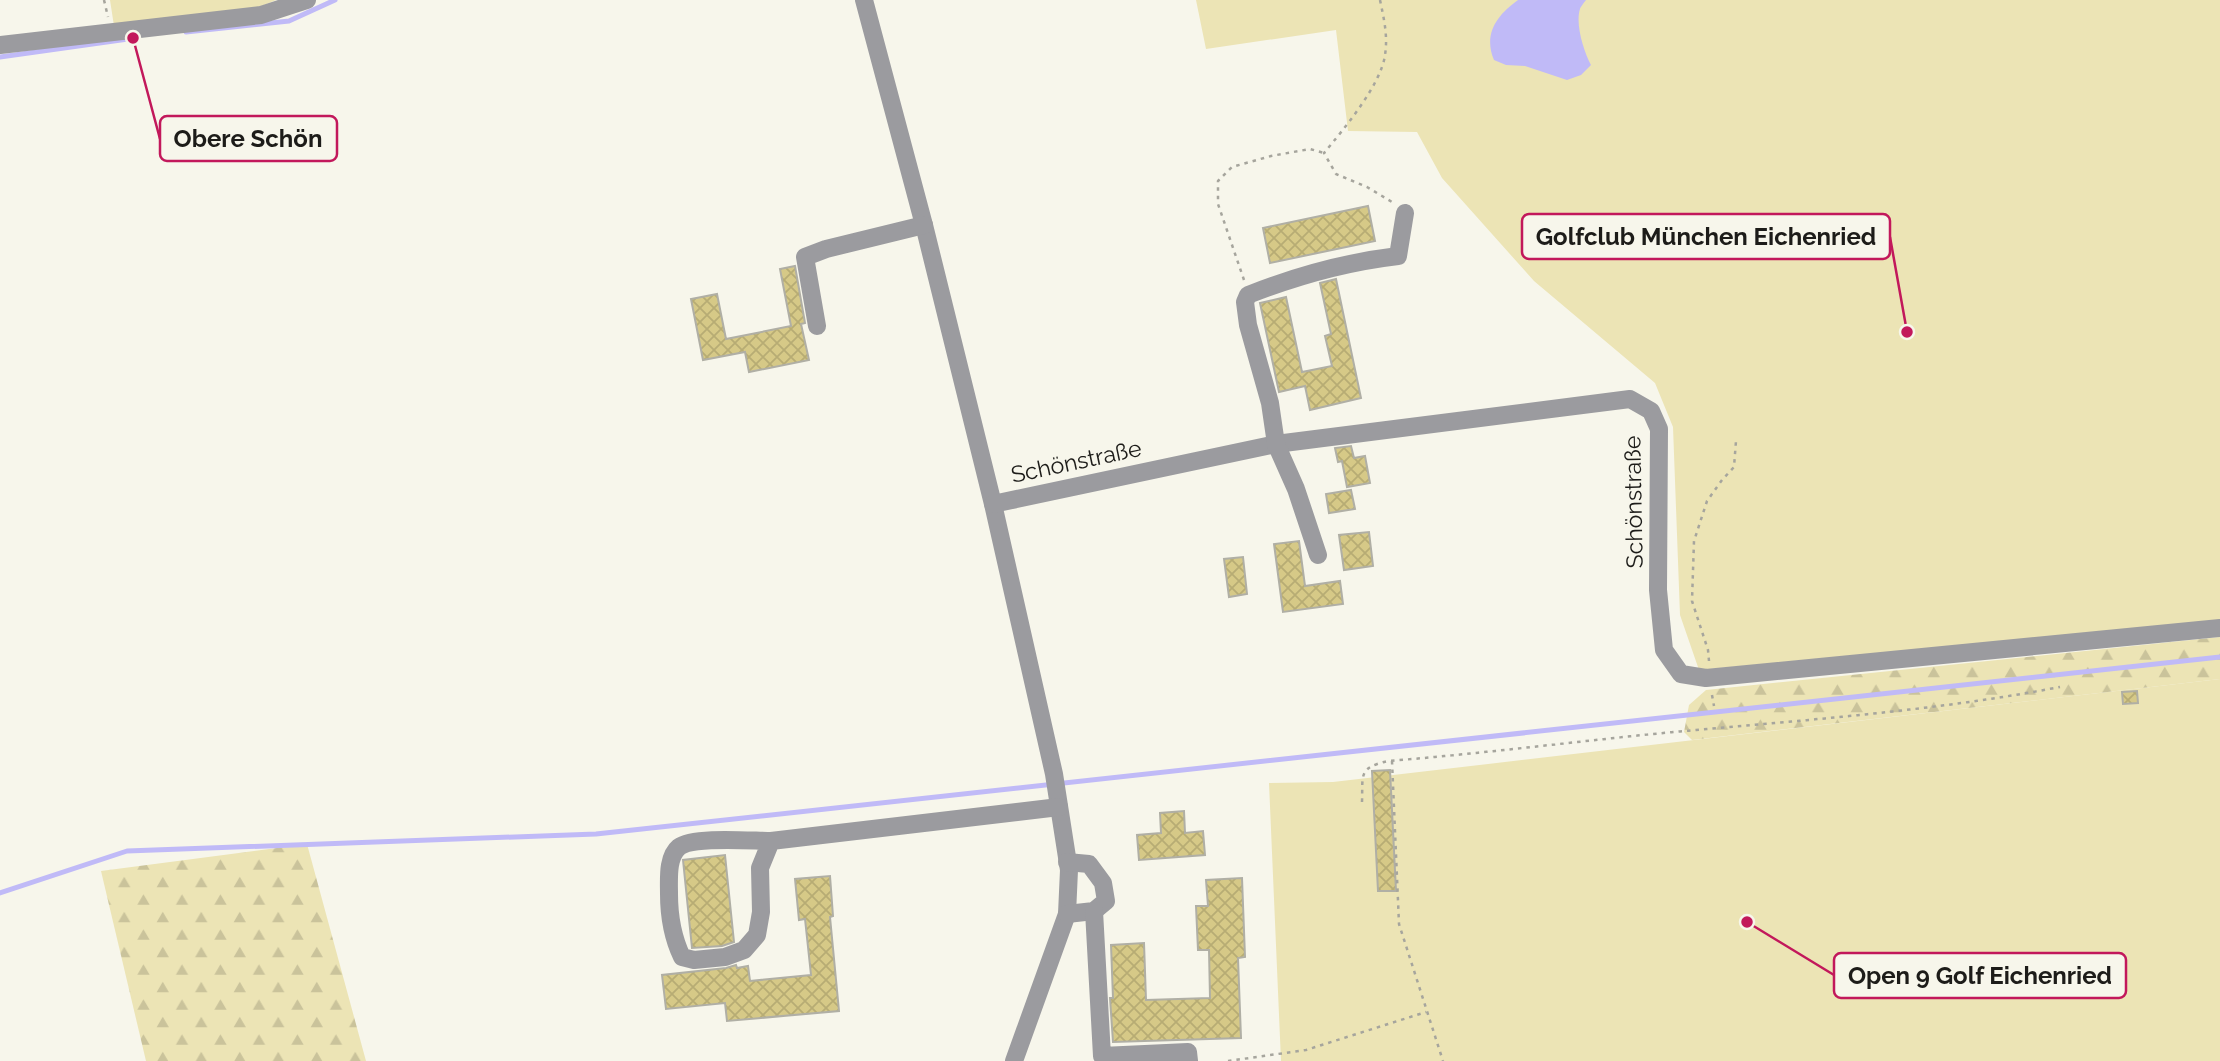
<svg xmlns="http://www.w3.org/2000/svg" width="2220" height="1061" viewBox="0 0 2220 1061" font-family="Raleway,sans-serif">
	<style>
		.green { fill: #ece4b5 }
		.forest { fill: url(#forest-firs) }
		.water { fill: #c0baf7 }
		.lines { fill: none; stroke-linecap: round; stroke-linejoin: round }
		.stream { stroke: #c0baf7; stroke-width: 5 }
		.building { fill: url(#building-cross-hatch); stroke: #b0afa5; stroke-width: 2 }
		.path { stroke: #a6a59d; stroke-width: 2.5; stroke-dasharray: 3.5 5; stroke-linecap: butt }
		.minor { stroke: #9b9b9f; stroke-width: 18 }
		.labels { text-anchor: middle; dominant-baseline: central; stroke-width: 6; stroke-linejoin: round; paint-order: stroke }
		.street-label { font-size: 23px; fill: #1d1c19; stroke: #f7f6eb }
		.leader { fill: none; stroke: #c2185b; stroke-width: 2.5 }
		.callout-dot { fill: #c2185b; stroke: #f7f6eb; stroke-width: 2.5 }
		.callout { fill: #f7f6eb; stroke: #c2185b; stroke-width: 2.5 }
		.callout-label { font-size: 24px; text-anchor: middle; font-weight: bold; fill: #1d1c19 }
	</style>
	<defs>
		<pattern id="forest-firs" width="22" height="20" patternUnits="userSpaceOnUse" patternTransform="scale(1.75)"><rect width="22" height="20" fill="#ece4b5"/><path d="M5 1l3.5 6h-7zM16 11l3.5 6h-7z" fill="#cac39b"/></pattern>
		<pattern id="building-cross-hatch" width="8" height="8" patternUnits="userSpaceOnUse" patternTransform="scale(1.75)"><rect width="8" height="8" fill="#d6c987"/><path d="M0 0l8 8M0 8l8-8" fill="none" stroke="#b7ac74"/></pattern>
	</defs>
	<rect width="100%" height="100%" fill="#f7f6eb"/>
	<!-- green -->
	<g class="green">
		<path d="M110,0H276L259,7L114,26Z"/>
		<path d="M1196,0H2220V621L1699,670L1680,615L1673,427L1655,383L1534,281L1442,178L1417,132L1348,131L1336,30L1206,49Z"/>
		<path d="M2220,679V1061H1281L1269,783L1333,782Z"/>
	</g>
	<!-- forest -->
	<g class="forest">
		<path d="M2220,637V679L1692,740L1684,732L1689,705L1706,690Z"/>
		<path d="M307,844L366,1061H146L101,871Z"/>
	</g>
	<!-- water -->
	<path class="water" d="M1518,0H1586C1585,1 1580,8 1580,9C1575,24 1584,52 1591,65L1581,75L1567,80L1525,66L1506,65L1494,60C1483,34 1497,15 1518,0Z"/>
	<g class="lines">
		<!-- stream -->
		<g class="stream">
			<path d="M186,32L289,21L335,0"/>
			<path d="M0,57L128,39"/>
			<path d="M0,893L127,851L596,834L2220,657"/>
		</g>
	</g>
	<!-- building -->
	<g class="building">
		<path d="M1368,206L1375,241L1270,263L1263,228Z"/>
		<path d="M795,266L805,323L801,324L809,360L749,372L745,352L703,360L691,299L717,294L726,339L791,326L780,269Z"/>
		<path d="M1336,279L1361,398L1310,410L1305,386L1279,392L1260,303L1286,297L1302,372L1332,366L1325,336L1331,334L1320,283Z"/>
		<path d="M1351,446L1354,458L1365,456L1370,483L1347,487L1342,461L1338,462L1335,448Z"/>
		<path d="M1351,490L1355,509L1329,513L1326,494Z"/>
		<path d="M1369,532L1373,566L1344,570L1339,535Z"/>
		<path d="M1299,541L1305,586L1340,581L1343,604L1283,612L1274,544Z"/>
		<path d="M1243,557L1247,594L1229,597L1224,559Z"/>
		<path d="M2137,691L2138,703L2123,704L2122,692Z"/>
		<path d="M1390,770L1396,891H1378L1372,771Z"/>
		<path d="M1184,811L1185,833L1203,831L1205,855L1139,860L1137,835L1161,833L1160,813Z"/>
		<path d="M725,855L734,942L722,946L692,948L683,860Z"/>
		<path d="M830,876L833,916L830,917L839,1011L727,1021L725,1003L666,1009L662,975L726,968L736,965L737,968L748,966L750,981L811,975L805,919L799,920L795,879Z"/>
		<path d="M1242,878L1245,957L1238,958L1241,1038L1113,1042L1110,998H1113L1111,945L1144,943L1146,1000L1210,998L1209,950H1198L1196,906H1208L1206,880Z"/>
	</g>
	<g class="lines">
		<!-- path -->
		<g class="path">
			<path d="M104,0L108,17"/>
			<path d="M1380,0C1384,19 1388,36 1385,55C1381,85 1343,130 1324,153L1336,174L1367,187L1392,202"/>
			<path d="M1244,280L1218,204V181L1232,167L1271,156L1310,149L1324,153"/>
			<path d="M1709,661L1708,650L1692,601L1694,541L1707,501L1722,480L1734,467L1736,441"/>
			<path d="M1712,695L1714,706"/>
			<path d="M1392,761L1399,924L1443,1061"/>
			<path d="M1362,802C1363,774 1358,768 1388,761C1491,753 1593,739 1696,730C1818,719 1940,710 2060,687"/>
			<path d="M1228,1061L1306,1050L1426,1012"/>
		</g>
		<!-- minor -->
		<g class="minor">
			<path d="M864,0L924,225L993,504L1054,774L1069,870L1067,914L1014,1061"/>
			<path d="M0,45L261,15L307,0"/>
			<path d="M817,326L805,257L826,249L924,225"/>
			<path d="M993,504L1276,444L1630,399L1651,411L1659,429L1658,590L1664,650L1681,674L1706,678L2220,628"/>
			<path d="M1318,555L1296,489L1276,444L1270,403L1248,325L1245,302L1248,295C1296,276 1347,262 1398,256L1405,213"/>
			<path d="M771,841C752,841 693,836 679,847C667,857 669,879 669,894C669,916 672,936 682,957L694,960L725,957L744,950L757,935L761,912L760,868L771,841L1059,807"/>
			<path d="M1067,862L1089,864L1103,883L1106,901L1094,911L1067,914"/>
			<path d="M1094,911L1102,1056L1188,1052L1189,1061"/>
		</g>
	</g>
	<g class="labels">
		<!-- street labels -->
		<g class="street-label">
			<text transform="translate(1076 461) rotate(-12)">Schönstraße</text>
			<text transform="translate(1633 502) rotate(-91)">Schönstraße</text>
		</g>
	</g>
	<!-- callouts -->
	<path class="leader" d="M133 38L160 139M1907 332L1890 237M1747 922L1834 975"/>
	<g class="callout-dot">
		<circle cx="133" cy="38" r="7"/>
		<circle cx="1907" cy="332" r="7"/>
		<circle cx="1747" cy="922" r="7"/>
	</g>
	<g class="callout">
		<rect x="160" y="116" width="177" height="45" rx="7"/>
		<rect x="1522" y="214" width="368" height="45" rx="7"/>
		<rect x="1834" y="953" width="292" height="45" rx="7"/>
	</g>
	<g class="callout-label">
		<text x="248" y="147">Obere Schön</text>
		<text x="1706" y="245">Golfclub München Eichenried</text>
		<text x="1980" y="984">Open 9 Golf Eichenried</text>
	</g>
</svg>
